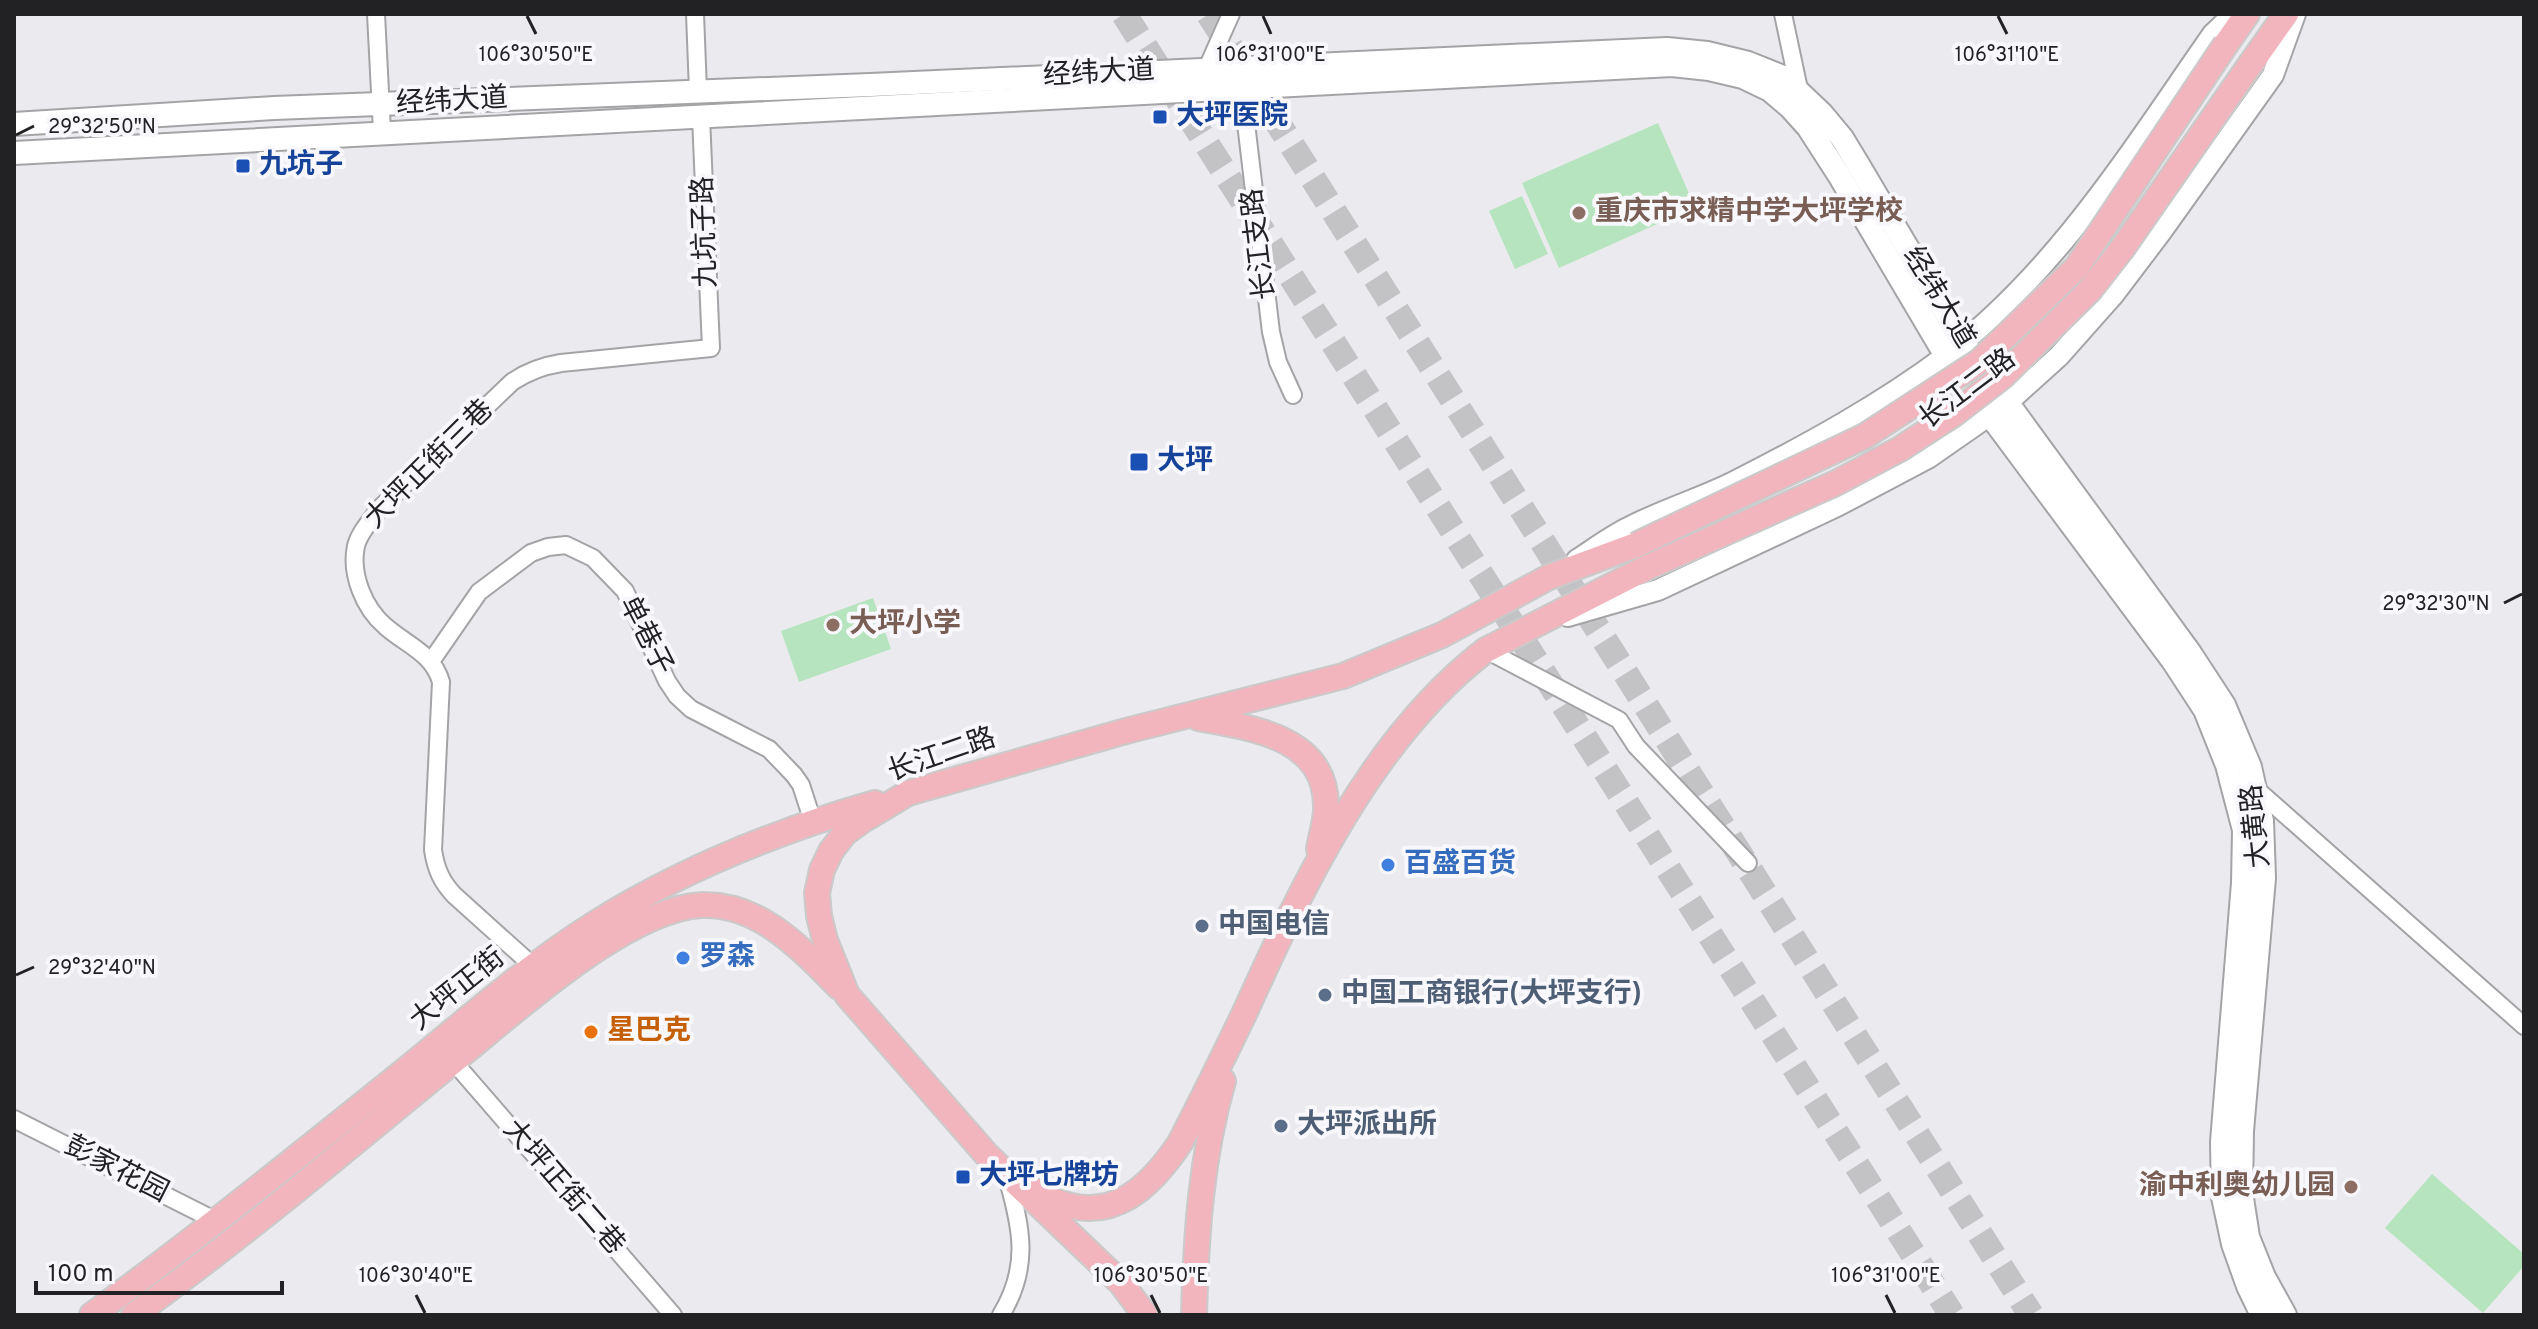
<svg xmlns="http://www.w3.org/2000/svg" width="2538" height="1329" viewBox="0 0 2538 1329" font-family="Overpass,'Noto Sans SC',sans-serif">
	<style>
		.green { fill: #b6e4be }
		.lines { fill: none; stroke-linecap: round; stroke-linejoin: round }
		.trunk-tunnel { stroke: #c3c3c6; stroke-width: 26; stroke-dasharray: 26 13; stroke-linecap: butt }
		.minor-casing { stroke: #a4a4a7; stroke-width: 20 }
		.tertiary-casing { stroke: #a4a4a7; stroke-width: 24 }
		.secondary-casing { stroke: #a4a4a7; stroke-width: 26 }
		.primary-casing { stroke: #cacaca; stroke-width: 28 }
		.minor { stroke: #fff; stroke-width: 16 }
		.tertiary { stroke: #fff; stroke-width: 20 }
		.secondary { stroke: #fff; stroke-width: 22 }
		.primary { stroke: #f2b5bd; stroke-width: 24 }
		.primary-bridge-casing { stroke: #cacaca; stroke-width: 28; stroke-linecap: butt }
		.primary-bridge { stroke: #f2b5bd; stroke-width: 24 }
		.ticks { fill: none; stroke: #222224; stroke-width: 3 }
		.transit-dot { fill: #1a4fb4; stroke: #f8f8fc; stroke-width: 3 }
		.education-dot { fill: #8d6e63; stroke: #f8f8fc; stroke-width: 3 }
		.shop-dot { fill: #3f7fe0; stroke: #f8f8fc; stroke-width: 3 }
		.service-dot { fill: #5c6f8a; stroke: #f8f8fc; stroke-width: 3 }
		.food-dot { fill: #e8710a; stroke: #f8f8fc; stroke-width: 3 }
		.labels { text-anchor: middle; dominant-baseline: central; stroke-width: 8; stroke-linejoin: round; paint-order: stroke }
		.street-label { font-size: 28px; fill: #222224; stroke: #f8f8fc }
		.transit-label { font-size: 28px; font-weight: bold; fill: #164399; stroke: #f8f8fc; text-anchor: start }
		.education-label { font-size: 28px; font-weight: bold; fill: #785e54; stroke: #f8f8fc; text-anchor: start }
		.shop-label { font-size: 28px; font-weight: bold; fill: #366cbe; stroke: #f8f8fc; text-anchor: start }
		.service-label { font-size: 28px; font-weight: bold; fill: #4e5e75; stroke: #f8f8fc; text-anchor: start }
		.food-label { font-size: 28px; font-weight: bold; fill: #c56008; stroke: #f8f8fc; text-anchor: start }
		.ticks-label { font-size: 20px; text-anchor: middle; fill: #222224; stroke: #f8f8fc; stroke-width: 8; stroke-linejoin: round; paint-order: stroke }
	</style>
	<rect width="100%" height="100%" fill="#ebebef"/>
	<!-- green -->
	<g class="green">
		<path d="M1658,123L1695,207L1559,268L1522,183Z"/>
		<path d="M1522,196L1548,254L1515,269L1489,211Z"/>
		<path d="M873,598L891,649L799,682L781,631Z"/>
		<path d="M2432,1174L2524,1254V1266L2483,1313L2385,1228Z"/>
	</g>
	<g class="lines">
		<!-- trunk-tunnel -->
		<g class="trunk-tunnel">
			<path d="M1124,14L1952,1315"/>
			<path d="M1209,14L2031,1315"/>
		</g>
		<defs>
			<g id="minor">
				<path d="M376,14L382,131"/>
				<path d="M695,14L698,91"/>
				<path d="M1783,14L1800,94"/>
				<path d="M1207,68L1231,14"/>
				<path d="M1242,90L1271,332L1278,362L1293,395"/>
				<path d="M1486,650L1619,720L1636,746L1748,863"/>
				<path d="M432,660L479,592L531,553L548,547L566,545L593,558L625,591L667,681L677,696L691,709L769,749L794,775L801,785L813,822"/>
				<path d="M2255,788L2524,1026"/>
				<path d="M534,967L454,895C441,881 436,869 433,850L441,682C433,653 406,645 385,626C364,608 350,574 356,546C359,533 371,520 379,509L512,382C528,371 542,366 561,363L711,348L701,117"/>
				<path d="M453,1061L673,1315"/>
				<path d="M14,1119L218,1222"/>
				<path d="M1001,1315C1030,1267 1022,1229 1007,1177"/>
			</g>
			<g id="tertiary">
				<path d="M1577,560C1594,549 1610,537 1628,528C1662,510 1700,499 1734,482C1807,445 1882,404 1947,355C2059,269 2133,148 2213,34L2234,14"/>
				<path d="M1568,616L1658,590L1837,506L1928,458L2007,403L2059,356L2114,294L2161,232L2273,75L2295,14"/>
			</g>
			<g id="secondary">
				<path d="M14,124L274,108L870,85L1667,49L1707,53L1748,63L1783,77L1822,114L1842,138L1859,166L1963,342L2190,653L2224,705L2250,767L2262,821L2264,878L2242,1131L2241,1192L2248,1237L2264,1277L2285,1315"/>
				<path d="M14,153C566,121 1119,98 1672,65L1709,69L1743,77L1770,90L1790,107L1808,127L1839,175L1946,356L2173,661L2205,710L2227,765L2244,830L2243,883L2222,1142L2223,1197L2233,1244L2248,1286L2262,1315"/>
			</g>
			<g id="primary">
				<path d="M2226,44L2247,14"/>
				<path d="M2252,62L2286,14"/>
				<path d="M1198,718C1250,728 1325,736 1326,805C1327,819 1321,835 1319,849"/>
				<path d="M1030,1188C1039,1193 1048,1199 1058,1202C1114,1223 1151,1186 1180,1143C1202,1100 1224,1056 1245,1012C1302,886 1373,736 1486,650L1646,568"/>
				<path d="M92,1315C198,1237 300,1155 402,1073C464,1023 525,968 593,925C679,871 777,831 875,803"/>
				<path d="M134,1315C198,1268 260,1220 321,1170C370,1130 418,1090 467,1050C522,1005 630,908 702,905C760,903 802,950 839,987"/>
				<path d="M1145,1315L1121,1283L986,1154L847,995L825,940L819,916L817,893L822,870L831,851L845,833L863,820L908,793L1126,731L1343,676L1442,635L1549,577L1636,545"/>
				<path d="M1194,1315C1196,1235 1201,1158 1223,1081"/>
			</g>
		</defs>
		<!-- minor casing -->
		<use href="#minor" class="minor-casing"/>
		<!-- tertiary casing -->
		<use href="#tertiary" class="tertiary-casing"/>
		<!-- secondary casing -->
		<use href="#secondary" class="secondary-casing"/>
		<!-- primary casing -->
		<use href="#primary" class="primary-casing"/>
		<!-- minor -->
		<use href="#minor" class="minor"/>
		<!-- tertiary -->
		<use href="#tertiary" class="tertiary"/>
		<!-- secondary -->
		<use href="#secondary" class="secondary"/>
		<!-- primary -->
		<use href="#primary" class="primary"/>
		<defs>
			<g id="primary-bridge">
				<path d="M1636,545L1865,436L1980,361L2077,267L2226,44"/>
				<path d="M1646,568L1836,483L1900,449L1954,414L2003,376L2090,290L2122,249L2252,62"/>
			</g>
		</defs>
		<!-- primary-bridge casing -->
		<use href="#primary-bridge" class="primary-bridge-casing"/>
		<!-- primary-bridge -->
		<use href="#primary-bridge" class="primary-bridge"/>
	</g>
	<!-- ticks -->
	<path class="ticks" d="M527,16L536,34M1263,16L1271,34M1998,16L2007,34M16,135L34,126M2504,603L2522,594M16,975L34,967M416,1295L425,1313M1151,1295L1160,1313M1886,1295L1895,1313"/>
	<!-- markers -->
	<g class="transit-dot">
		<rect x="1152" y="109" width="16" height="16" rx="4"/>
		<rect x="235" y="158" width="16" height="16" rx="4"/>
		<rect x="1129" y="452" width="20" height="20" rx="4"/>
		<rect x="955" y="1169" width="16" height="16" rx="4"/>
	</g>
	<g class="education-dot">
		<circle cx="1579" cy="213" r="8"/>
		<circle cx="833" cy="625" r="8"/>
		<circle cx="2351" cy="1187" r="8"/>
	</g>
	<g class="shop-dot">
		<circle cx="1388" cy="865" r="8"/>
		<circle cx="683" cy="958" r="8"/>
	</g>
	<g class="service-dot">
		<circle cx="1202" cy="926" r="8"/>
		<circle cx="1325" cy="995" r="8"/>
		<circle cx="1281" cy="1126" r="8"/>
	</g>
	<circle class="food-dot" cx="591" cy="1032" r="8"/>
	<g class="labels">
		<!-- street labels -->
		<g class="street-label">
			<text transform="translate(1099 74) rotate(-3)">经纬大道</text>
			<text transform="translate(452 102) rotate(-3)">经纬大道</text>
			<text transform="translate(706 232) rotate(-92)">九坑子路</text>
			<text transform="translate(1260 244) rotate(-97)">长江支路</text>
			<text transform="translate(1938 298) rotate(59)">经纬大道</text>
			<text transform="translate(1968 390) rotate(-37)">长江二路</text>
			<text transform="translate(430 465) rotate(-45)">大坪正街三巷</text>
			<text transform="translate(645 636) rotate(63)">单巷子</text>
			<text transform="translate(942 756) rotate(-19)">长江二路</text>
			<text transform="translate(2257 826) rotate(-96)">大黄路</text>
			<text transform="translate(458 990) rotate(-39)">大坪正街</text>
			<text transform="translate(116 1170) rotate(27)">彭家花园</text>
			<text transform="translate(563 1188) rotate(49)">大坪正街二巷</text>
		</g>
		<!-- transit labels -->
		<g class="transit-label">
			<text x="1176" y="117">大坪医院</text>
			<text x="259" y="166">九坑子</text>
			<text x="1157" y="462">大坪</text>
			<text x="979" y="1177">大坪七牌坊</text>
		</g>
		<!-- education labels -->
		<g class="education-label">
			<text x="1595" y="213">重庆市求精中学大坪学校</text>
			<text x="849" y="625">大坪小学</text>
			<text x="2335" y="1187" text-anchor="end">渝中利奥幼儿园</text>
		</g>
		<!-- shop labels -->
		<g class="shop-label">
			<text x="1404" y="865">百盛百货</text>
			<text x="699" y="958">罗森</text>
		</g>
		<!-- service labels -->
		<g class="service-label">
			<text x="1218" y="926">中国电信</text>
			<text x="1341" y="995">中国工商银行(大坪支行)</text>
			<text x="1297" y="1126">大坪派出所</text>
		</g>
		<!-- food labels -->
		<g class="food-label">
			<text x="607" y="1032">星巴克</text>
		</g>
	</g>
	<g class="ticks-label">
		<text x="536" y="61">106°30'50"E</text>
		<text x="1271" y="61">106°31'00"E</text>
		<text x="2007" y="61">106°31'10"E</text>
		<text x="102" y="133">29°32'50"N</text>
		<text x="2436" y="610">29°32'30"N</text>
		<text x="102" y="974">29°32'40"N</text>
		<text x="416" y="1282">106°30'40"E</text>
		<text x="1151" y="1282">106°30'50"E</text>
		<text x="1886" y="1282">106°31'00"E</text>
	</g>
	<!-- border -->
	<rect width="2538" height="1329" fill="none" stroke="#222224" stroke-width="32"/>
	<!-- scale -->
	<path d="M36 1281v12h246v-12" fill="none" stroke="#222224" stroke-width="4"/>
	<text x="48" y="1281" font-size="24" fill="#222224" stroke="#f8f8fc" stroke-width="6" paint-order="stroke">100 m</text>
</svg>
